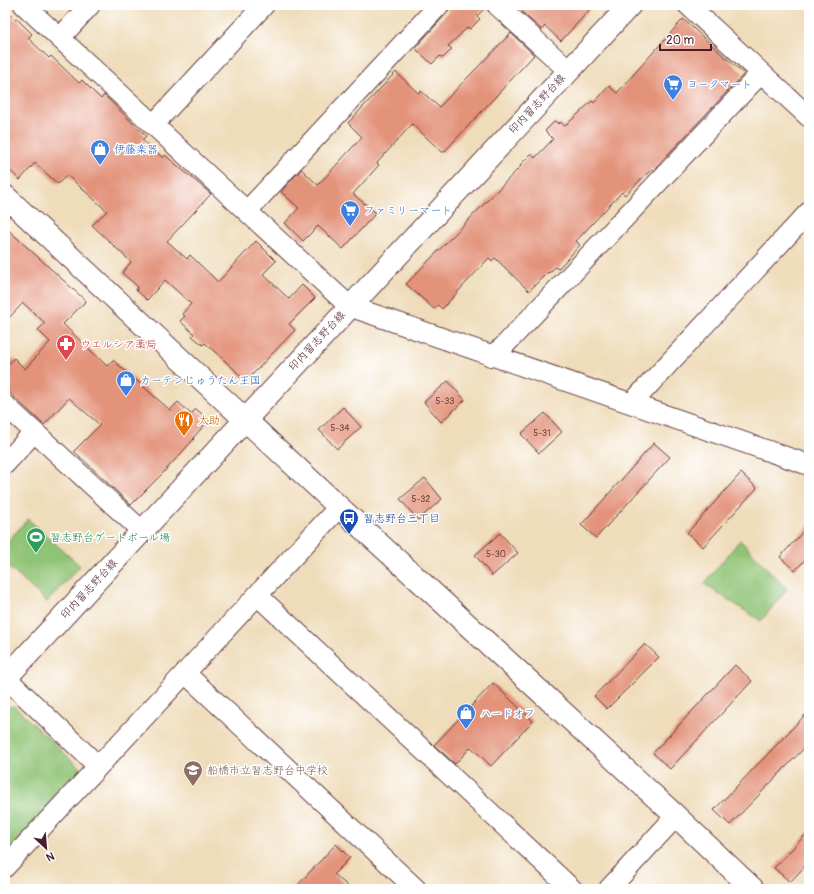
<svg xmlns="http://www.w3.org/2000/svg" width="814" height="894" viewBox="0 0 814 894" font-family="Pangolin,'Klee One',sans-serif">
	<style>
		.green { fill: #8fc375; stroke: #6c7150 }
		.building { fill: #e3937a }
		.lines { fill: none; stroke-linecap: round; stroke-linejoin: round }
		.street-casing { stroke: #633b40; stroke-width: 22 }
		.secondary-casing { stroke: #633b40; stroke-width: 24 }
		.street { stroke: #fff; stroke-width: 20 }
		.secondary { stroke: #fff; stroke-width: 22 }
		.labels { text-anchor: middle; dominant-baseline: central; stroke-width: 3; stroke-linejoin: round; paint-order: stroke }
		.number-label { font-size: 9px; fill: #703c3f }
		.shop-label { font-size: 11px; fill: #366cbe; stroke: #fff; text-anchor: start }
		.street-label { font-size: 11px; fill: #4a1f2b; stroke: #fff }
		.health-label { font-size: 11px; fill: #be3a42; stroke: #fff; text-anchor: start }
		.food-label { font-size: 11px; fill: #c56008; stroke: #fff; text-anchor: start }
		.transit-label { font-size: 11px; fill: #164399; stroke: #fff; text-anchor: start }
		.leisure-label { font-size: 11px; fill: #27864d; stroke: #fff; text-anchor: start }
		.education-label { font-size: 11px; fill: #785e54; stroke: #fff; text-anchor: start }
	</style>
	<rect width="100%" height="100%" fill="#fff"/>
	<filter id="ink" filterUnits="userSpaceOnUse"><feTurbulence type="fractalNoise" baseFrequency=".025" numOctaves="2"/><feDisplacementMap in="SourceGraphic" scale="8" xChannelSelector="R" yChannelSelector="G"/><feConvolveMatrix kernelMatrix="1 2 1 2 8 2 1 2 1" color-interpolation-filters="sRGB"/></filter>
	<filter id="wash" filterUnits="userSpaceOnUse"><feTurbulence type="fractalNoise" baseFrequency=".012" numOctaves="4" result="noise"/><feDisplacementMap in="SourceGraphic" scale="16" xChannelSelector="R" yChannelSelector="G"/><feGaussianBlur stdDeviation="0.9" result="paint"/><feColorMatrix in="noise" values="0 0 0 0 0 0 0 0 0 0 0 0 0 0 0 0 0 1.4 0 .05"/><feComposite in="paint" operator="in"/></filter>
	<g filter="url(#wash)">
		<rect width="100%" height="100%" fill="#efdcba"/>
		<!-- green -->
		<g class="green">
			<path d="M28,519L80,566L47,602L5,564V544Z"/>
			<path d="M740,540L787,589L761,621L704,584Z"/>
			<path d="M14,706L80,768L83,776L5,859V709L7,707Z"/>
		</g>
		<g id="blocks">
			<!-- building -->
			<g class="building">
				<path d="M452,5H486V7L477,16L480,19L470,29L468,27L448,46L452,49L443,58L440,56L432,64L415,48L447,13Z"/>
				<path d="M529,5H594L561,41L545,26L542,30L527,17L522,12Z"/>
				<path d="M5,10L16,20L17,19L32,34L28,38L49,58L51,56L79,83L82,80L101,99L104,95L146,136L142,140L163,158L165,155L211,194L167,241L187,259L190,255L218,282L256,241L276,261L263,274L289,299L302,285L315,298L289,324L295,330L249,378H242L234,369L205,343L203,345L192,336L194,334L180,321L185,316L182,314L191,304L165,280L147,300L136,290L138,287L122,273L131,262L92,225L107,211L67,175L58,184L35,163L20,180L5,166Z"/>
				<path d="M683,19L744,74L653,170L652,169L625,195L622,192L576,241L580,245L558,269L555,267L549,273L548,272L529,291L495,258L492,261L489,258L442,309L438,305L434,309L406,284L521,166L520,165L531,154L535,158L553,139L545,131L555,121L558,124L560,122L565,126L592,101L594,103L609,86L617,93Z"/>
				<path d="M511,33L534,55L444,152H442L412,124L377,163L379,165L353,194L376,213L343,249L318,226L303,241L285,223L299,208L281,192L301,169L318,185L362,137L348,123L396,72L418,93L421,91L439,107Z"/>
				<path d="M5,227L86,301L63,324L107,366L113,360L170,410L178,402L191,414L196,409L209,420L193,438L194,439L163,473L131,505L74,451L100,425L69,398L44,425L5,388V368L14,358L25,369L50,342L38,330L45,323L23,303L5,322Z"/>
				<path d="M448,381L465,400L441,422L424,402Z"/>
				<path d="M343,407L361,427L337,449L319,430Z"/>
				<path d="M545,413L562,432L539,453L521,434Z"/>
				<path d="M654,443L670,457L596,538L581,525Z"/>
				<path d="M741,473L757,488L703,547L687,533Z"/>
				<path d="M425,478L442,499L418,520L400,499Z"/>
				<path d="M809,525V555L795,571L780,557Z"/>
				<path d="M500,533L518,553L492,576L475,555Z"/>
				<path d="M645,644L659,657L607,709L594,696Z"/>
				<path d="M735,665L752,681L670,769L653,753Z"/>
				<path d="M493,683L533,721L491,766L471,747L455,764L434,745Z"/>
				<path d="M809,711V743L730,825L714,810Z"/>
				<path d="M809,831V862L790,882L774,868Z"/>
				<path d="M336,844L350,858L334,874L351,889H294Z"/>
			</g>
		</g>
	</g>
	<g filter="url(#ink)">
		<use href="#blocks" fill-opacity="0" stroke="#633b40" stroke-width="1"/>
		<g class="lines">
			<defs>
				<g id="street">
					<path d="M24,5L349,306L809,465"/>
					<path d="M497,5L568,70"/>
					<path d="M688,5L809,117"/>
					<path d="M60,38L90,5"/>
					<path d="M153,125L264,5"/>
					<path d="M247,211L439,5"/>
					<path d="M491,356L502,348L761,73"/>
					<path d="M632,403L809,212"/>
					<path d="M5,405L143,532"/>
					<path d="M5,464L34,432"/>
					<path d="M257,595L572,889"/>
					<path d="M185,673L416,889"/>
					<path d="M6,678L98,766"/>
					<path d="M5,867L339,507"/>
					<path d="M609,889L676,816"/>
				</g>
				<g id="secondary">
					<path d="M5,196L339,507L676,816L753,889"/>
					<path d="M5,679L630,5"/>
				</g>
			</defs>
			<!-- street casing -->
			<use href="#street" class="street-casing"/>
			<!-- secondary casing -->
			<use href="#secondary" class="secondary-casing"/>
			<!-- street -->
			<use href="#street" class="street"/>
			<!-- secondary -->
			<use href="#secondary" class="secondary"/>
		</g>
	</g>
	<!-- icons -->
	<defs>
		<symbol id="supermarket-pin" viewBox="-11 -11 22 30"><path d="M0 17L-7.5 6A9.5 9.5 0 1 1 7.5 6Z" fill="#3f7fe0" stroke="#fff"/><path d="M-6-5.5h2.5l.6 2H6L4.5 2H-2.5L-4.4-4H-6ZM-1.5 3.2a1.3 1.3 0 1 0 .1 0ZM3 3.2a1.3 1.3 0 1 0 .1 0Z" fill="#fff"/></symbol>
		<symbol id="shop-pin" viewBox="-11 -11 22 30"><path d="M0 17L-7.5 6A9.5 9.5 0 1 1 7.5 6Z" fill="#3f7fe0" stroke="#fff"/><path d="M-5-2.5h2.3a2.7 3.5 0 0 1 5.4 0H5L5.5 6h-11ZM-1.5-2.5h3a1.5 2.3 0 0 0-3 0Z" fill="#fff"/></symbol>
		<symbol id="pharmacy-pin" viewBox="-11 -11 22 30"><path d="M0 17L-7.5 6A9.5 9.5 0 1 1 7.5 6Z" fill="#e0444e" stroke="#fff"/><path d="M-2-6h4v4h4v4h-4v4h-4v-4h-4v-4h4Z" fill="#fff"/></symbol>
		<symbol id="restaurant-pin" viewBox="-11 -11 22 30"><path d="M0 17L-7.5 6A9.5 9.5 0 1 1 7.5 6Z" fill="#e8710a" stroke="#fff"/><path d="M-5-6h1v4h1v-4h1v4h1v-4h1v5L-1.5 .5V6h-2V.5L-5-1ZM5-6V6H3V1.5H1.5Q1.5-4 5-6Z" fill="#fff"/></symbol>
		<symbol id="bus-pin" viewBox="-11 -11 22 30"><path d="M0 17L-7.5 6A9.5 9.5 0 1 1 7.5 6Z" fill="#1a4fb4" stroke="#fff"/><path d="M-5-6H5V4H4V6H2V4H-2V6H-4V4H-5ZM-3.5-4V0h7V-4ZM-3.5 1.2v1.5H-2V1.2ZM2 1.2v1.5H3.5V1.2Z" fill="#fff"/></symbol>
		<symbol id="stadium-pin" viewBox="-11 -11 22 30"><path d="M0 17L-7.5 6A9.5 9.5 0 1 1 7.5 6Z" fill="#2e9e5b" stroke="#fff"/><path d="M0-5a6.5 5 0 1 0 0 10a6.5 5 0 1 0 0-10ZM-3.5-1.8h7v3.6h-7Z" fill="#fff"/></symbol>
		<symbol id="school-pin" viewBox="-11 -11 22 30"><path d="M0 17L-7.5 6A9.5 9.5 0 1 1 7.5 6Z" fill="#8d6e63" stroke="#fff"/><path d="M0-5L7-2L0 1L-7-2ZM-4 1L0 2.5L4 1V4Q0 6-4 4Z" fill="#fff"/></symbol>
	</defs>
	<g fill-rule="evenodd">
		<use href="#supermarket-pin" x="662" y="73" width="22" height="30"/>
		<use href="#shop-pin" x="89" y="138" width="22" height="30"/>
		<use href="#supermarket-pin" x="339" y="199" width="22" height="30"/>
		<use href="#pharmacy-pin" x="55" y="333" width="22" height="30"/>
		<use href="#shop-pin" x="115" y="369" width="22" height="30"/>
		<use href="#restaurant-pin" x="173" y="409" width="22" height="30"/>
		<use href="#bus-pin" x="338" y="507" width="22" height="30"/>
		<use href="#stadium-pin" x="25" y="526" width="22" height="30"/>
		<use href="#shop-pin" x="455" y="702" width="22" height="30"/>
		<use href="#school-pin" x="182" y="759" width="22" height="30"/>
	</g>
	<g class="labels">
		<!-- number labels -->
		<g class="number-label">
			<text x="445" y="401">5-33</text>
			<text x="340" y="428">5-34</text>
			<text x="542" y="433">5-31</text>
			<text x="421" y="499">5-32</text>
			<text x="496" y="554">5-30</text>
		</g>
		<!-- shop labels -->
		<g class="shop-label">
			<text x="687" y="84">ヨークマート</text>
			<text x="114" y="149">伊藤楽器</text>
			<text x="364" y="210">ファミリーマート</text>
			<text x="140" y="380">カーテンじゅうたん王国</text>
			<text x="480" y="713">ハードオフ</text>
		</g>
		<!-- street labels -->
		<g class="street-label">
			<text transform="translate(537 104) rotate(-47)">印内習志野台線</text>
			<text transform="translate(317 341) rotate(-47)">印内習志野台線</text>
			<text transform="translate(89 589) rotate(-47)">印内習志野台線</text>
		</g>
		<!-- health labels -->
		<g class="health-label">
			<text x="80" y="344">ウエルシア薬局</text>
		</g>
		<!-- food labels -->
		<g class="food-label">
			<text x="198" y="420">太助</text>
		</g>
		<!-- transit labels -->
		<g class="transit-label">
			<text x="363" y="518">習志野台三丁目</text>
		</g>
		<!-- leisure labels -->
		<g class="leisure-label">
			<text x="50" y="537">習志野台ゲートボール場</text>
		</g>
		<!-- education labels -->
		<g class="education-label">
			<text x="207" y="770">船橋市立習志野台中学校</text>
		</g>
	</g>
	<!-- margin -->
	<rect width="814" height="894" fill="none" stroke="#fff" stroke-width="20"/>
	<!-- north arrow -->
	<g transform="translate(46 848) rotate(154)" stroke="#ffffff" stroke-width="3" paint-order="stroke">
	<path d="M0-3L7 15L0 10L-7 15Z" fill="#4a1f2b"/>
	<text y="-6" font-size="11" font-weight="bold" text-anchor="middle" fill="#4a1f2b">N</text>
	</g>
	<!-- scale -->
	<path d="M660 44v6h51v-6" fill="none" stroke="#4a1f2b" stroke-width="2"/>
	<text x="666" y="44" font-size="12" fill="#4a1f2b" stroke="#ffffff" stroke-width="3" paint-order="stroke">20 m</text>
</svg>
